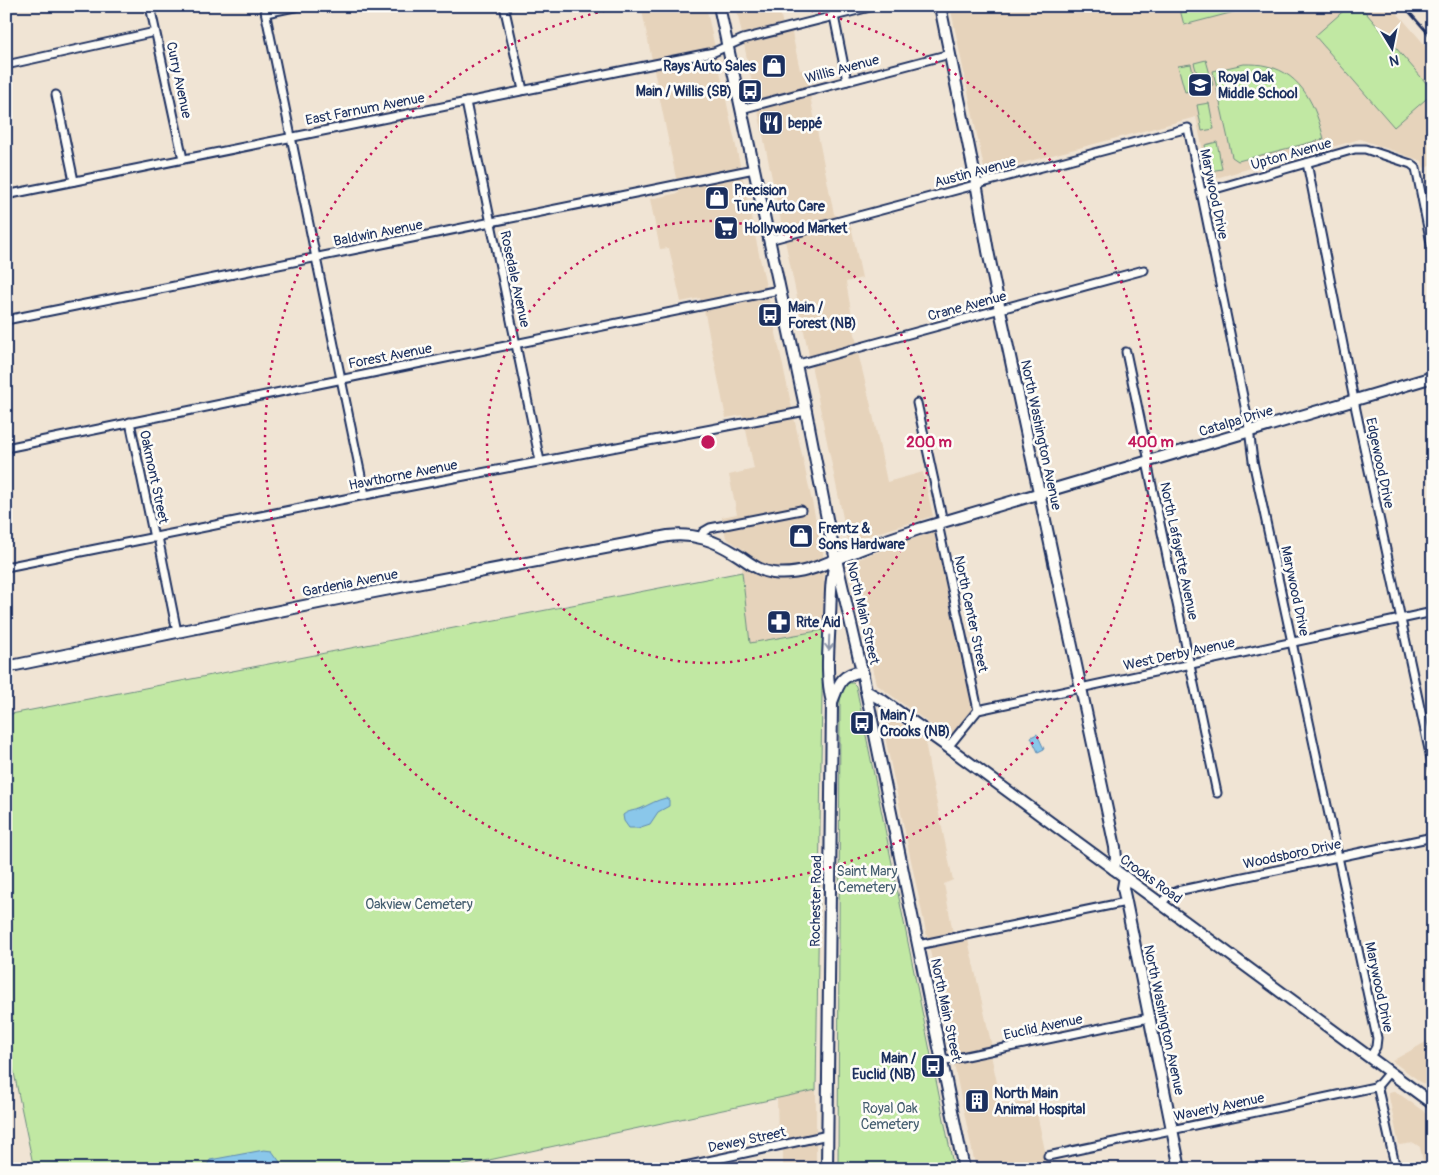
<svg xmlns="http://www.w3.org/2000/svg" width="1439" height="1175" viewBox="0 0 1439 1175" font-family="Pangolin,sans-serif">
	<style>
		.built { fill: #e6d3bb }
		.green { fill: #c1e8a3; stroke: #6e8c80 }
		.water { fill: #8ac7ea; stroke: #5e8ab2 }
		.lines { fill: none; stroke-linecap: round; stroke-linejoin: round }
		.street-casing { stroke: #1b2f5e; stroke-width: 11 }
		.secondary-casing { stroke: #1b2f5e; stroke-width: 14 }
		.street { stroke: #fdfcf7; stroke-width: 7 }
		.secondary { stroke: #fdfcf7; stroke-width: 10 }
		.rail { stroke: #1b2f5e; stroke-width: 2.5 }
		.oneway { stroke: #8c96aa }
		.ring { fill: none; stroke: #c2185b; stroke-width: 2.5; stroke-dasharray: 2.5 5 }
		.labels { text-anchor: middle; dominant-baseline: central; stroke-width: 5; stroke-linejoin: round; paint-order: stroke }
		.poi-label { font-size: 14px; font-weight: bold; fill: #1b2f5e; stroke: #fdfcf7; text-anchor: start }
		.street-label { font-size: 14px; fill: #1b2f5e; stroke: #fdfcf7 }
		.park-label { font-size: 14px; fill: #445d6f; stroke: #fdfcf7 }
		.centre { fill: #c2185b; stroke: #fdfcf7; stroke-width: 2.5 }
		.ring-label { font-size: 15px; text-anchor: middle; font-weight: bold; fill: #c2185b; stroke: #fdfcf7; stroke-width: 5; stroke-linejoin: round; paint-order: stroke }
	</style>
	<rect width="100%" height="100%" fill="#f0e4d4"/>
	<filter id="ink" filterUnits="userSpaceOnUse"><feTurbulence type="fractalNoise" baseFrequency=".02" numOctaves="2"/><feDisplacementMap in="SourceGraphic" scale="10" xChannelSelector="R" yChannelSelector="G"/><feConvolveMatrix kernelMatrix="1 2 1 2 8 2 1 2 1" color-interpolation-filters="sRGB"/></filter>
	<g filter="url(#ink)">
		<!-- built -->
		<g class="built">
			<path d="M641,6H706L823,553L824,584L823,630L750,643L742,572L744,550L726,538L722,517L737,514L729,475L754,469L743,415L726,418L705,314L700,298L681,302L669,248L660,249L650,199L679,193Z"/>
			<path d="M736,6H779L783,26L790,24L800,70L806,69L808,81L811,101L834,214L851,227L853,235L862,278L846,282L859,357L872,410L887,482L923,472L933,516L851,541L847,537Z"/>
			<path d="M950,6H1391L1433,54V165L1424,168L1422,161L1419,160L1360,139L1318,151H1310L1209,180L1196,117L985,173Z"/>
			<path d="M934,532L973,708L953,735L946,736L876,684L849,571V563L894,545Z"/>
			<path d="M886,712L927,744L926,746L930,771L953,880L944,884L953,933L968,940L992,1047L991,1055L1002,1106L1034,1100L1049,1169H976L881,718Z"/>
			<path d="M1433,1038V1091L1392,1061Z"/>
			<path d="M816,1090V1169H783V1149L778,1141L777,1098Z"/>
			<path d="M1395,1091L1433,1118V1169H1425L1420,1147L1414,1143L1399,1145L1388,1092Z"/>
		</g>
		<!-- green -->
		<g class="green">
			<path d="M1179,6H1257L1184,25Z"/>
			<path d="M1349,6H1360L1433,91V93L1394,127L1315,36Z"/>
			<path d="M1206,60L1213,85L1201,88L1194,63Z"/>
			<path d="M1191,64L1197,89L1185,92L1178,66Z"/>
			<path d="M1244,64C1251,64 1260,64 1267,66C1303,74 1316,108 1324,139L1238,161L1232,157L1213,71Z"/>
			<path d="M1209,103L1214,129L1202,131L1197,105Z"/>
			<path d="M1217,142L1222,169L1210,171L1205,145Z"/>
			<path d="M742,572L750,643L823,630L816,1090L447,1169H34L6,1034V715Z"/>
			<path d="M848,683H853L856,686L954,1169H838L840,700L844,685Z"/>
		</g>
		<!-- water -->
		<g class="water">
			<path d="M1037,734L1044,749L1038,752L1031,737Z"/>
			<path d="M666,798L669,800V806L658,812L650,824L638,828H629L624,821L623,815C629,810 635,811 642,808C650,804 657,800 666,798Z"/>
			<path d="M264,1150L272,1151L285,1169H205L210,1160Z"/>
		</g>
		<g class="lines">
			<defs>
				<g id="street">
					<path d="M150,6L183,159"/>
					<path d="M264,6L365,495"/>
					<path d="M504,6L523,90"/>
					<path d="M832,6L847,81"/>
					<path d="M266,13L299,6"/>
					<path d="M6,65L155,32"/>
					<path d="M56,95L74,181"/>
					<path d="M466,102L540,461"/>
					<path d="M741,109L950,54"/>
					<path d="M1307,163L1356,410L1433,768"/>
					<path d="M1201,193L1355,149H1365L1411,164L1416,168L1433,253"/>
					<path d="M6,195L714,52L743,39L874,6"/>
					<path d="M769,240L1188,128L1248,421L1253,461L1377,1038L1376,1047L1370,1057"/>
					<path d="M6,320L754,169"/>
					<path d="M1126,352L1149,461"/>
					<path d="M795,365L1144,270"/>
					<path d="M917,403L943,522"/>
					<path d="M130,422L154,538"/>
					<path d="M6,448L779,290"/>
					<path d="M1147,462L1217,793"/>
					<path d="M938,524L978,710"/>
					<path d="M158,537L177,632"/>
					<path d="M701,537L703,532L710,528L801,510"/>
					<path d="M6,567L365,495L806,411"/>
					<path d="M948,747L978,710L1433,612"/>
					<path d="M1161,904L1170,894L1177,891L1433,837"/>
					<path d="M918,945L1126,902"/>
					<path d="M942,1061L1149,1018"/>
					<path d="M1377,1085L1396,1169"/>
					<path d="M1048,1156L1375,1087L1379,1084L1389,1072"/>
					<path d="M671,1169L828,1135"/>
				</g>
				<g id="secondary">
					<path d="M719,6L806,411L829,529L863,676"/>
					<path d="M940,6L975,177L988,251L1000,310L1115,847L1116,859L1114,869"/>
					<path d="M6,667L343,598L668,536C694,533 714,540 736,554C749,562 758,571 773,573C804,577 833,560 861,549C880,542 899,536 919,529L1433,377"/>
					<path d="M862,671L866,691L882,700L948,747L1433,1104"/>
					<path d="M865,686L964,1169"/>
					<path d="M832,702C825,675 829,644 830,617C831,597 830,579 836,560"/>
					<path d="M1125,877L1123,888L1126,902L1180,1169"/>
					<path d="M827,1169L832,702C839,684 840,675 862,671L863,676"/>
				</g>
			</defs>
			<!-- street casing -->
			<use href="#street" class="street-casing"/>
			<!-- secondary casing -->
			<use href="#secondary" class="secondary-casing"/>
			<!-- street -->
			<use href="#street" class="street"/>
			<!-- secondary -->
			<use href="#secondary" class="secondary"/>
			<!-- rail -->
			<path class="rail" d="M1404,6L1433,39"/>
		</g>
		<!-- one-way arrows -->
		<defs><path id="oneway-shaft" d="M-6 0H5M1.5-3L5.5 0L1.5 3" fill="none" stroke-width="1.6" stroke-linecap="round" stroke-linejoin="round" transform="scale(1.25)"/></defs>
		<use class="oneway" href="#oneway-shaft" transform="translate(829 643) rotate(92)"/>
	</g>
	<!-- distance rings -->
	<g class="ring">
		<circle cx="708" cy="442" r="221"/>
		<path d="M789 6A443 443 0 1 1 627 6"/>
	</g>
	<!-- icons -->
	<defs>
		<symbol id="shop-square" viewBox="-11 -11 22 22"><rect x="-9" y="-9" width="18" height="18" rx="4" fill="#1b2f5e" stroke="#fdfcf7"/><path d="M-5-2.5h2.3a2.7 3.5 0 0 1 5.4 0H5L5.5 6h-11ZM-1.5-2.5h3a1.5 2.3 0 0 0-3 0Z" fill="#fff"/></symbol>
		<symbol id="school-square" viewBox="-11 -11 22 22"><rect x="-9" y="-9" width="18" height="18" rx="4" fill="#1b2f5e" stroke="#fdfcf7"/><path d="M0-5L7-2L0 1L-7-2ZM-4 1L0 2.5L4 1V4Q0 6-4 4Z" fill="#fff"/></symbol>
		<symbol id="bus-square" viewBox="-11 -11 22 22"><rect x="-9" y="-9" width="18" height="18" rx="4" fill="#1b2f5e" stroke="#fdfcf7"/><path d="M-5-6H5V4H4V6H2V4H-2V6H-4V4H-5ZM-3.5-4V0h7V-4ZM-3.5 1.2v1.5H-2V1.2ZM2 1.2v1.5H3.5V1.2Z" fill="#fff"/></symbol>
		<symbol id="restaurant-square" viewBox="-11 -11 22 22"><rect x="-9" y="-9" width="18" height="18" rx="4" fill="#1b2f5e" stroke="#fdfcf7"/><path d="M-5-6h1v4h1v-4h1v4h1v-4h1v5L-1.5 .5V6h-2V.5L-5-1ZM5-6V6H3V1.5H1.5Q1.5-4 5-6Z" fill="#fff"/></symbol>
		<symbol id="supermarket-square" viewBox="-11 -11 22 22"><rect x="-9" y="-9" width="18" height="18" rx="4" fill="#1b2f5e" stroke="#fdfcf7"/><path d="M-6-5.5h2.5l.6 2H6L4.5 2H-2.5L-4.4-4H-6ZM-1.5 3.2a1.3 1.3 0 1 0 .1 0ZM3 3.2a1.3 1.3 0 1 0 .1 0Z" fill="#fff"/></symbol>
		<symbol id="pharmacy-square" viewBox="-11 -11 22 22"><rect x="-9" y="-9" width="18" height="18" rx="4" fill="#1b2f5e" stroke="#fdfcf7"/><path d="M-2-6h4v4h4v4h-4v4h-4v-4h-4v-4h4Z" fill="#fff"/></symbol>
		<symbol id="building-square" viewBox="-11 -11 22 22"><rect x="-9" y="-9" width="18" height="18" rx="4" fill="#1b2f5e" stroke="#fdfcf7"/><path d="M-4-6H4V6H1V3H-1V6H-4ZM-2.5-4.3h1.7v1.8h-1.7ZM.8-4.3h1.7v1.8H.8ZM-2.5-1h1.7V.8h-1.7ZM.8-1h1.7V.8H.8Z" fill="#fff"/></symbol>
	</defs>
	<g fill-rule="evenodd">
		<use href="#shop-square" x="760" y="52" width="28" height="28"/>
		<use href="#school-square" x="1186" y="71" width="28" height="28"/>
		<use href="#bus-square" x="736" y="77" width="28" height="28"/>
		<use href="#restaurant-square" x="757" y="109" width="28" height="28"/>
		<use href="#shop-square" x="703" y="184" width="28" height="28"/>
		<use href="#supermarket-square" x="712" y="214" width="28" height="28"/>
		<use href="#bus-square" x="756" y="301" width="28" height="28"/>
		<use href="#shop-square" x="787" y="522" width="28" height="28"/>
		<use href="#pharmacy-square" x="765" y="608" width="28" height="28"/>
		<use href="#bus-square" x="848" y="709" width="28" height="28"/>
		<use href="#bus-square" x="919" y="1052" width="28" height="28"/>
		<use href="#building-square" x="963" y="1087" width="28" height="28"/>
	</g>
	<g class="labels">
		<!-- poi labels -->
		<g class="poi-label">
			<text x="756" y="66" text-anchor="end">Rays Auto Sales</text>
			<text x="1218" y="77">Royal Oak<tspan x="1218" dy="16">Middle School</tspan></text>
			<text x="732" y="91" text-anchor="end">Main / Willis (SB)</text>
			<text x="788" y="123">beppé</text>
			<text x="734" y="190">Precision<tspan x="734" dy="16">Tune Auto Care</tspan></text>
			<text x="744" y="228">Hollywood Market</text>
			<text x="788" y="307">Main /<tspan x="788" dy="16">Forest (NB)</tspan></text>
			<text x="818" y="528">Frentz &amp;<tspan x="818" dy="16">Sons Hardware</tspan></text>
			<text x="796" y="622">Rite Aid</text>
			<text x="880" y="715">Main /<tspan x="880" dy="16">Crooks (NB)</tspan></text>
			<text x="916" y="1058" text-anchor="end">Main /<tspan x="916" dy="16">Euclid (NB)</tspan></text>
			<text x="994" y="1093">North Main<tspan x="994" dy="16">Animal Hospital</tspan></text>
		</g>
		<!-- street labels -->
		<g class="street-label">
			<text transform="translate(842 69) rotate(-15)">Willis Avenue</text>
			<text transform="translate(179 80) rotate(78)">Curry Avenue</text>
			<text transform="translate(365 109) rotate(-11)">East Farnum Avenue</text>
			<text transform="translate(1291 154) rotate(-16)">Upton Avenue</text>
			<text transform="translate(975 172) rotate(-15)">Austin Avenue</text>
			<text transform="translate(1214 194) rotate(78)">Marywood Drive</text>
			<text transform="translate(378 233) rotate(-11)">Baldwin Avenue</text>
			<text transform="translate(515 279) rotate(78)">Rosedale Avenue</text>
			<text transform="translate(967 306) rotate(-15)">Crane Avenue</text>
			<text transform="translate(390 356) rotate(-11)">Forest Avenue</text>
			<text transform="translate(1236 421) rotate(-17)">Catalpa Drive</text>
			<text transform="translate(1041 435) rotate(78)">North Washington Avenue</text>
			<text transform="translate(1380 463) rotate(78)">Edgewood Drive</text>
			<text transform="translate(403 475) rotate(-11)">Hawthorne Avenue</text>
			<text transform="translate(154 477) rotate(78)">Oakmont Street</text>
			<text transform="translate(1179 551) rotate(78)">North Lafayette Avenue</text>
			<text transform="translate(350 583) rotate(-11)">Gardenia Avenue</text>
			<text transform="translate(1295 591) rotate(78)">Marywood Drive</text>
			<text transform="translate(863 613) rotate(77)">North Main Street</text>
			<text transform="translate(971 614) rotate(78)">North Center Street</text>
			<text transform="translate(1179 654) rotate(-12)">West Derby Avenue</text>
			<text transform="translate(1292 854) rotate(-12)">Woodsboro Drive</text>
			<text transform="translate(1151 879) rotate(36)">Crooks Road</text>
			<text transform="translate(816 901) rotate(-89)">Rochester Road</text>
			<text transform="translate(1379 987) rotate(78)">Marywood Drive</text>
			<text transform="translate(946 1010) rotate(78)">North Main Street</text>
			<text transform="translate(1164 1020) rotate(78)">North Washington Avenue</text>
			<text transform="translate(1043 1027) rotate(-12)">Euclid Avenue</text>
			<text transform="translate(1219 1107) rotate(-12)">Waverly Avenue</text>
			<text transform="translate(747 1140) rotate(-12)">Dewey Street</text>
		</g>
		<!-- park labels -->
		<g class="park-label">
			<text x="867" y="871">Saint Mary<tspan x="867" dy="16">Cemetery</tspan></text>
			<text x="419" y="904">Oakview Cemetery</text>
			<text x="890" y="1108">Royal Oak<tspan x="890" dy="16">Cemetery</tspan></text>
		</g>
	</g>
	<circle cx="708" cy="442" r="8" class="centre"/>
	<g class="ring-label">
		<text x="929" y="447">200 m</text>
		<text x="1151" y="447">400 m</text>
	</g>
	<!-- margin -->
	<rect width="1439" height="1175" fill="none" stroke="#fdfcf7" stroke-width="25"/>
	<rect x="12" y="12" width="1414" height="1150" fill="none" stroke="#1b2f5e" stroke-width="2" filter="url(#ink)"/>
	<!-- north arrow -->
	<g transform="translate(1392 48) rotate(170)" stroke="#fdfcf7" stroke-width="4" paint-order="stroke">
	<path d="M0-4L9 19L0 12L-9 19Z" fill="#1b2f5e"/>
	<text y="-8" font-size="14" font-weight="bold" text-anchor="middle" fill="#1b2f5e">N</text>
	</g>
</svg>
